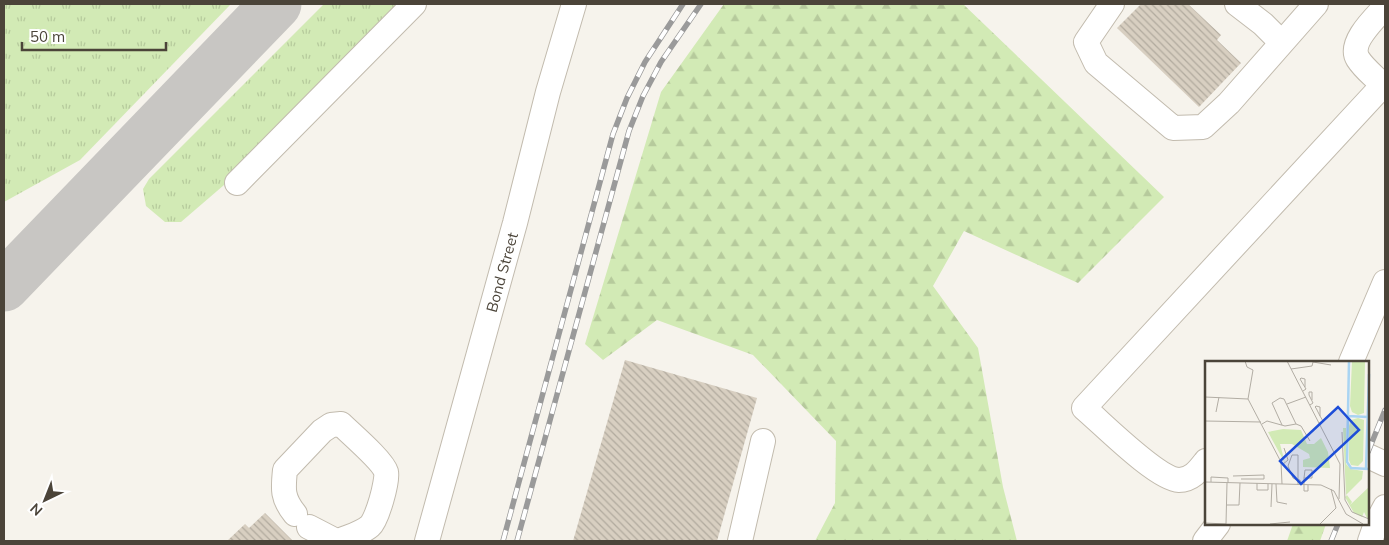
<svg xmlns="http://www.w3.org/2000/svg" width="1389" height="545" viewBox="0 0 1389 545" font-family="Mulish,sans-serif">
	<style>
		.grass { fill: url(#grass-tufts) }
		.forest { fill: url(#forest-firs) }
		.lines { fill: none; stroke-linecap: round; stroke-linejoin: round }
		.taxiway { stroke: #c8c6c3; stroke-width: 51 }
		.building { fill: url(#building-back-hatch) }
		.minor-casing { stroke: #c2bbae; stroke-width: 26 }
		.minor { stroke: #fff; stroke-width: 24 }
		.rail-casing { stroke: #9a9a9a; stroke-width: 5.5 }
		.rail { stroke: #fff; stroke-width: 4; stroke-dasharray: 11; stroke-linecap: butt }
		.labels { text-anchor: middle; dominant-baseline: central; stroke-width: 4; stroke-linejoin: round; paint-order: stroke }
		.street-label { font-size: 15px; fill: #4b4439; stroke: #fff }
		.inset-river { fill: none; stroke: #a9d4f2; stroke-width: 2.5 }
		.inset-road { fill: none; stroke: #b2ada4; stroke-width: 1 }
		.view { fill: #1d4ed8; fill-opacity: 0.15; stroke: #1d4ed8; stroke-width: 2.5 }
		.inset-edge { fill: none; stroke: #4b4439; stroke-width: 2.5 }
	</style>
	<defs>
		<pattern id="grass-tufts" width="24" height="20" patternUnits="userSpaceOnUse" patternTransform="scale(1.25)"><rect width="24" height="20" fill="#d2eab5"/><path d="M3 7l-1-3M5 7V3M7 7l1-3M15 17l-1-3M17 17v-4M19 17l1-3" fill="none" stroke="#b6ca9c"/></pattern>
		<pattern id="forest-firs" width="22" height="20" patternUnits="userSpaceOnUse" patternTransform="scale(1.25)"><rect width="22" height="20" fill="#d2eab5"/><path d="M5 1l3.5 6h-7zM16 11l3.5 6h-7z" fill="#b6ca9c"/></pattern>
		<pattern id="building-back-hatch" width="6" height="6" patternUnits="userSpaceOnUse" patternTransform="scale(1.25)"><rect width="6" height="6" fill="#d8cfc1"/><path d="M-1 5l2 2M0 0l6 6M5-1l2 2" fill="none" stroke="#b1aa9e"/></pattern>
	</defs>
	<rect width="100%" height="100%" fill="#f6f3ec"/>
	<!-- grass -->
	<g class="grass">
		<path d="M4,4H231L80,160L4,202Z"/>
		<path d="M324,4H403L231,179L181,222H165L146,206L143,189L149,179Z"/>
	</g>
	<!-- forest -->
	<g class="forest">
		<path d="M724,4H963L1164,197L1078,283L964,231L933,286L978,348L1003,487L1017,541H815L835,503L836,441L753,355L657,320L603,360L585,344L661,92Z"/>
		<path d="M1293,524H1326L1320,541H1287Z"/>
	</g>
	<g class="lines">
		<!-- taxiway -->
		<path class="taxiway" d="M4,286L276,4"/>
	</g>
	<!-- building -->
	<g class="building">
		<path d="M1141,4H1188L1221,35L1217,40L1241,63L1199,107L1117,28Z"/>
		<path d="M625,360L757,398L717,541H573Z"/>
		<path d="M265,513L293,541H227L245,524L249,528Z"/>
	</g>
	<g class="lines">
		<defs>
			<g id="minor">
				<path d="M1112,4L1086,42L1096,63L1173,128L1203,127L1229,103L1316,4"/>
				<path d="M1237,4L1263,24L1281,42"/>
				<path d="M1385,7C1375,18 1348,43 1358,59C1365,70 1377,78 1385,88"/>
				<path d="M237,183L414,4"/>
				<path d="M1351,362L1385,282"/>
				<path d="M1368,456L1385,464"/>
				<path d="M1206,461C1199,470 1192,480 1179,480C1157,479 1103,424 1084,408L1385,83"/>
				<path d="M295,514C282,498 283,489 285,470L322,431L331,425L341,424C350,433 383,461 386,472C388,481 377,520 370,526C362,533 348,537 339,541"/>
				<path d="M309,527L336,541"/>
				<path id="s1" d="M427,541L515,223L548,92L574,4"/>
				<path d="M740,541L763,441"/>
				<path d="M1205,541L1218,524"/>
				<path d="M1370,541L1376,524L1385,507"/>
			</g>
		</defs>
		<!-- minor casing -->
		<use href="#minor" class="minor-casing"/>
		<!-- minor -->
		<use href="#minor" class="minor"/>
		<defs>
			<g id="rail">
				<path d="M1368,452L1385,410"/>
				<path d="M503,541L613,134L627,98L645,62L683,4"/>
				<path d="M517,541L629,131L643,96L661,62L701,4"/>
				<path d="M1331,541L1338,524"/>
			</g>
		</defs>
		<!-- rail casing -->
		<use href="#rail" class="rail-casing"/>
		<!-- rail -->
		<use href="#rail" class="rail"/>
	</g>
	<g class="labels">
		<!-- street labels -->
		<g class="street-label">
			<text stroke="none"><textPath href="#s1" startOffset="279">Bond Street</textPath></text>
		</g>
	</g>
	<!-- overview -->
	<g transform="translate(1205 361)">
		<rect width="164" height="164" fill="#f6f3ec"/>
		<path d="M147,0H160L159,52L153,54L147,51L145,45ZM153,57L159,59L158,100L153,105L146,104L144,99V65L146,59ZM138,67H141V103L146,108L158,110L157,118L141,134ZM164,126V157H162L159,151L157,156L149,152L140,136L142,134L147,141L145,144Z" fill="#d2eab5"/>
		<path d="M78,68L96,69L102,83H109L116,77L123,91L125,107L98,106V99L105,97L104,93L87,83H75L80,102L63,71Z" fill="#d2eab5"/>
		<path class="inset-river" d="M144,0L142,101L146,107L164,108M143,55L163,56M161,108L164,13"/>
		<path class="inset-road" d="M40,0L42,6L48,9L43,38M82,0L135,103L134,138M108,1L126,4M86,8L107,5L108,1M98,30L101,28L95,18L96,17L100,18V26M0,36L43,38M43,38L76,101L77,123M82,43L101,36M105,44L108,42L104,34V31H107V39M11,51L14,36M0,60L56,61M114,62L118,60L115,55L111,47L110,46L111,45L115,46V55M57,63L62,60L80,65L91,63L79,38L75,37L67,42L77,64M91,63L96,65L105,80M137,71L140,139L147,151L164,158M77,104L83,99L79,87M28,115L59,114V118H36M99,117L100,109H107V117H99V130H103V124M0,121L116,124L129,130L141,153L158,163M6,121V116L23,117V122M52,122V129H63V123M71,123L72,141L82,143M93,124V94H87L83,105L88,117L90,118L93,119H95L96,124M21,144H34L35,122M66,146L67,123M0,162L21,163M21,163L22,122M65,163L85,161M115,163L131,147L126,128"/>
		<path class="view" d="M133,46L154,69L96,123L75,100Z"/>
		<rect width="164" height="164" class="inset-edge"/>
	</g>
	<!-- border -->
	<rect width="1389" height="545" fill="none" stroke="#4b4439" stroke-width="10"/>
	<!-- north arrow -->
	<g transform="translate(45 500) rotate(223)" stroke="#ffffff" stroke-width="4" paint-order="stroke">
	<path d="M0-4L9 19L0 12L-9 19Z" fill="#4b4439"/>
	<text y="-8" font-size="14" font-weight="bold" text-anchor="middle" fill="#4b4439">N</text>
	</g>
	<!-- scale -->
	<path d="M22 42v8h144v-8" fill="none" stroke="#4b4439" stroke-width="2.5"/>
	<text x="30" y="42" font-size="15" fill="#4b4439" stroke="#ffffff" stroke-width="4" paint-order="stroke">50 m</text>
</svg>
